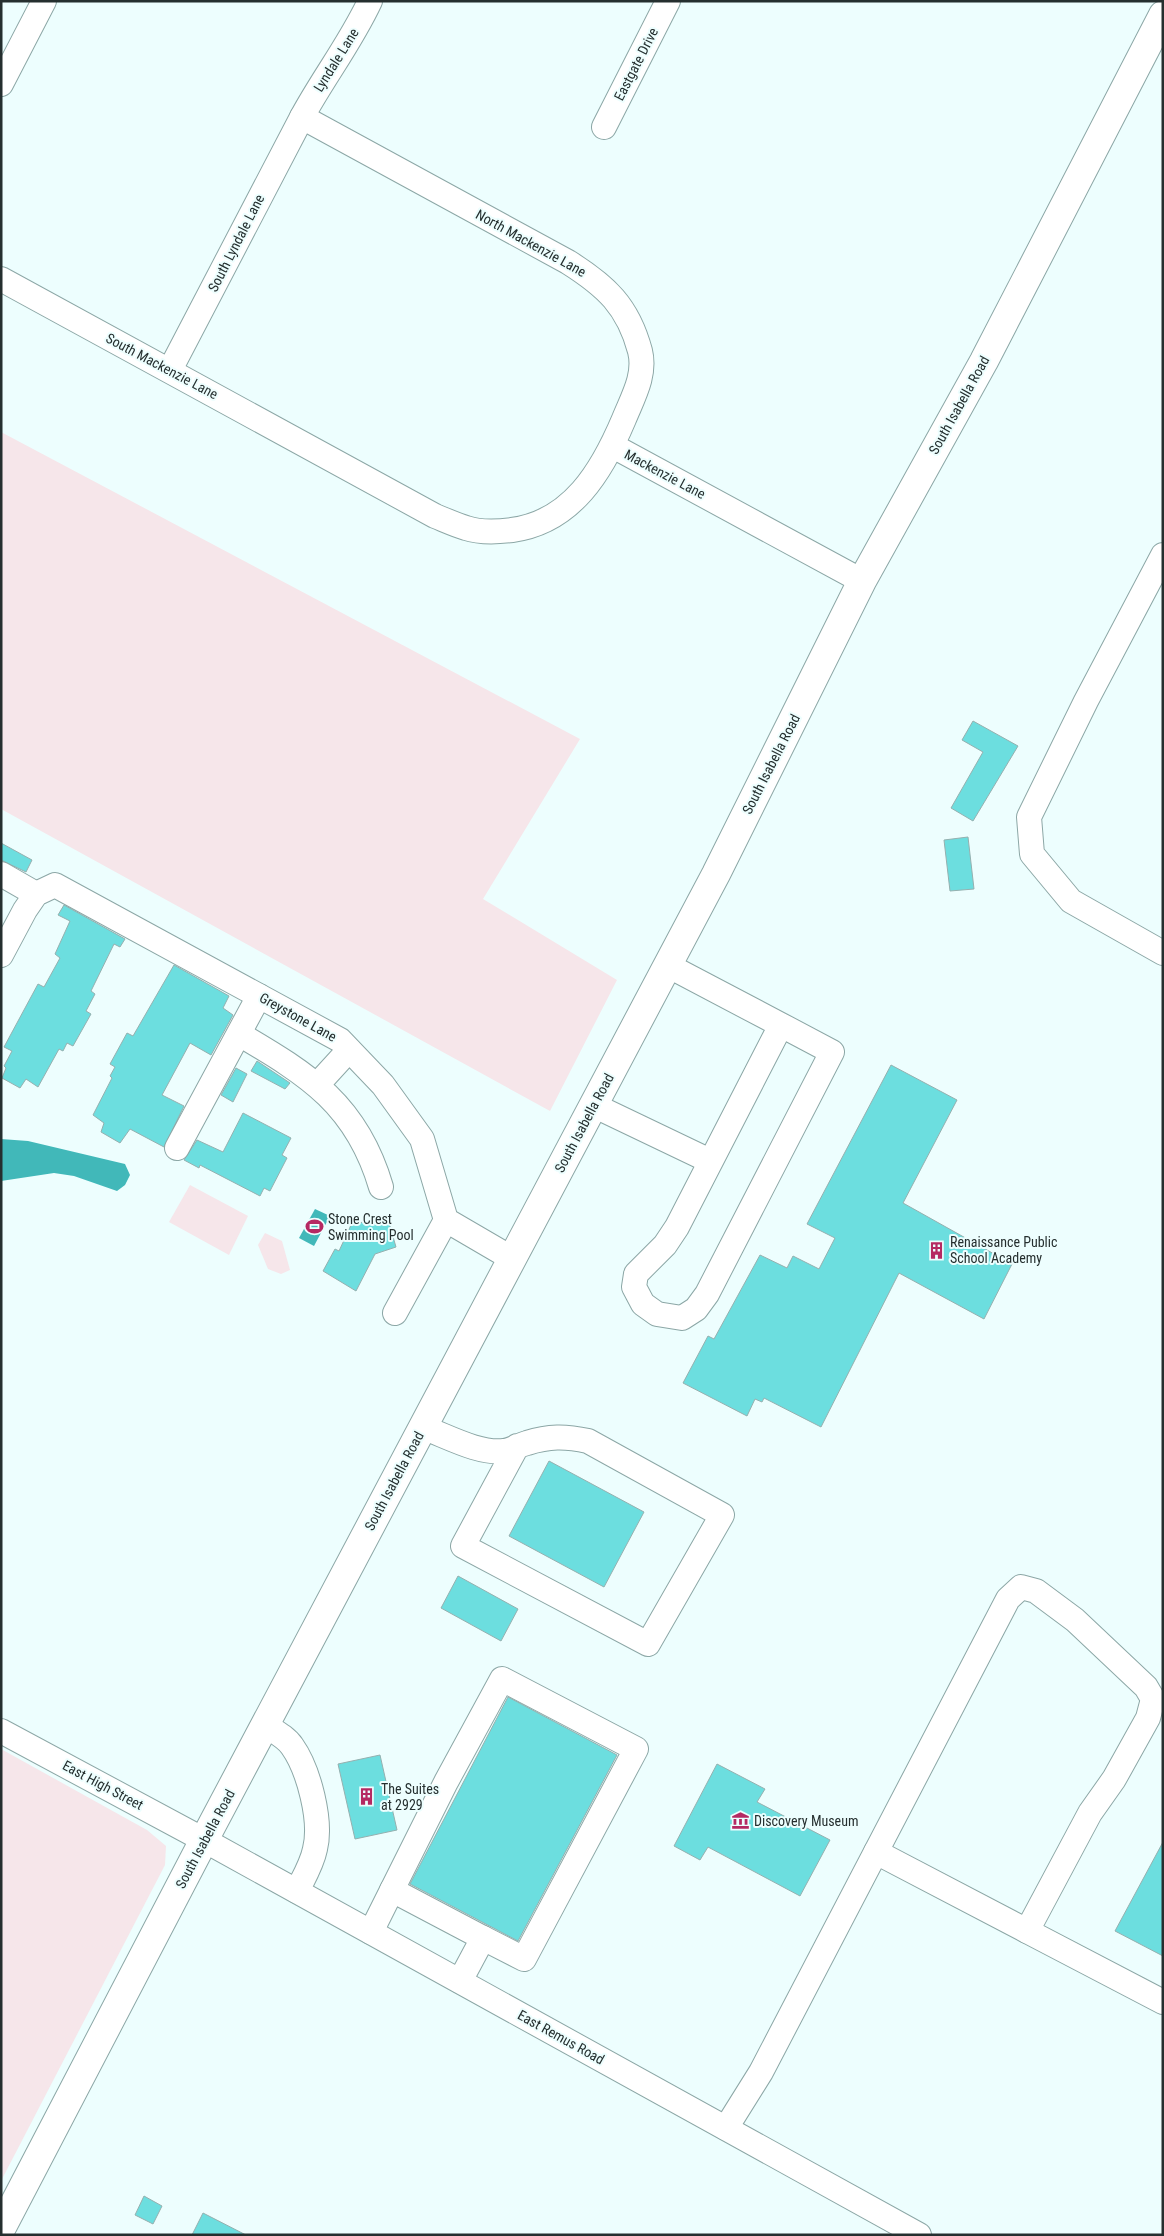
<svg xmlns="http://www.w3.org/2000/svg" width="1164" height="2236" viewBox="0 0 1164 2236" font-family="'Roboto Condensed',sans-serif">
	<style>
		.green { fill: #f6e6ea }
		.water { fill: #41b8b9 }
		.building { fill: #6cdedf; stroke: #95b0af }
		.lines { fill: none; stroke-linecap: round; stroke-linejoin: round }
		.minor-casing { stroke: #8ca7a6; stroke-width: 26 }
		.major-casing { stroke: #8ca7a6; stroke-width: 30 }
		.minor { stroke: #fff; stroke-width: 24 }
		.major { stroke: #fff; stroke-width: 28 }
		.labels { text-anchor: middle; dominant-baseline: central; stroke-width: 4; stroke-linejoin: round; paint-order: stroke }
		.street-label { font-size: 14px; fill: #252f2f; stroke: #edfefe }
		.poi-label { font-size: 14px; fill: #252f2f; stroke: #edfefe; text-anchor: start }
	</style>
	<rect width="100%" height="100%" fill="#edfefe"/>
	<!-- green -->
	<g class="green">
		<path d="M1,432L580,739L483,899L617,980L550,1111L1,809Z"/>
		<path d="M190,1185L248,1216L229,1255L169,1222Z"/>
		<path d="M265,1233L282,1241L290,1270L281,1274L268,1269L258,1245Z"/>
		<path d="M1,1749L147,1830L166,1846L165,1865L1,2181Z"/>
	</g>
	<!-- water -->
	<g class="water">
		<path d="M1,1139L28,1141L125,1164L130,1175L125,1185L117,1191L74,1176L54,1173L1,1181Z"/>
		<path d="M315,1209L330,1216L314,1246L299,1238Z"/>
	</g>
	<!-- building -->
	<g class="building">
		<path d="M973,721L1018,746L973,821L951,808L983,752L962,740Z"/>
		<path d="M968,837L974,889L950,891L944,840Z"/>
		<path d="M1,843L32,860L26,872L1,860Z"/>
		<path d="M64,905L125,939L120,947L114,944L91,991L95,994L86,1011L91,1014L73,1046L67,1043L63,1051L59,1049L38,1087L26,1079L20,1088L2,1078L6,1068L4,1066L12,1051L4,1047L38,984L44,987L60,958L55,954L70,921L58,915Z"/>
		<path d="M174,965L229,996L223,1008L233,1015L211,1055L190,1043L162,1095L184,1106L164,1147L130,1129L120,1143L101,1132L104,1123L93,1115L112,1078L110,1076L115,1067L110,1064L127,1033L133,1036Z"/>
		<path d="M257,1061L290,1083L285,1089L251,1071Z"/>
		<path d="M891,1065L957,1100L903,1203L1012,1264L984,1319L899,1273L821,1427L764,1398L762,1402L755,1399L747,1416L683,1383L708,1336L714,1339L760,1255L787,1268L793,1256L819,1269L835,1238L807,1224Z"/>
		<path d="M236,1068L247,1074L233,1102L221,1095Z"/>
		<path d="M243,1113L291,1138L282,1155L287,1158L270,1191L264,1188L260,1196L200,1165L199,1168L184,1160L197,1140L223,1152Z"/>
		<path d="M387,1216L396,1247L375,1254L356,1291L323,1271L335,1249L339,1251L351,1225Z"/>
		<path d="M549,1461L644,1512L604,1587L509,1536Z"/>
		<path d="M458,1576L518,1609L501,1641L441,1608Z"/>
		<path d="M508,1697L617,1755L518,1941L410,1884Z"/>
		<path d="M380,1755L397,1830L355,1839L338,1764Z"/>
		<path d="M717,1764L765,1789L757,1802L830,1840L800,1896L708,1847L700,1860L674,1846Z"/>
		<path d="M1163,1842V1956L1115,1931Z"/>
		<path d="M144,2196L162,2206L153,2224L135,2215Z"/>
		<path d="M203,2213L246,2235H192Z"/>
	</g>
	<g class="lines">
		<defs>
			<g id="minor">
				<path d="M1,84L44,1"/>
				<path d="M604,127L668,1"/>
				<path d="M1,279L435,516C445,520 456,525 466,528C481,533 497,532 512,530C572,522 602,471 624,419C633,397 646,375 640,351C628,306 606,286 568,262L302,117"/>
				<path d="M170,370L302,117C323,78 351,42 370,1"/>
				<path d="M613,446L862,581"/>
				<path d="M1163,555L1086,701L1029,817L1032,854L1071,901L1163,953"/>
				<path d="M1,874L36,894"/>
				<path d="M1,955L25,910L36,894L55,885L340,1040L383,1085L422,1139L446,1220L511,1258"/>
				<path d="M667,965L781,1025L677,1227L665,1245L636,1274L634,1287L643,1304L657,1314L682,1318L696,1309L707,1294L832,1052L781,1025"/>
				<path d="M239,1034C309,1075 357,1105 381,1187"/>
				<path d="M317,1085L349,1050"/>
				<path d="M593,1105L710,1161"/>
				<path d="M177,1148L259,996"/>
				<path d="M395,1313L446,1220"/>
				<path d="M422,1427C447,1436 478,1454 504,1451C512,1450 519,1445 527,1443C549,1436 565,1436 588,1441L722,1515L648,1644L463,1546L517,1446"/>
				<path d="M265,1725C274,1731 286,1737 292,1746C309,1770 322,1821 315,1849C312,1864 304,1877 297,1891"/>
				<path d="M1,1731L204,1840L919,2235"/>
				<path d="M876,1852L1027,1931"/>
				<path d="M392,1890L446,1782L502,1679L636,1749L524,1959L483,1938"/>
				<path d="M371,1932L392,1890L483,1938L460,1981"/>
				<path d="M726,2128L761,2072L1008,1599L1021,1587L1036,1591L1075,1620L1146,1687L1153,1699L1148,1718L1114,1779L1090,1813L1027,1931L1163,2002"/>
			</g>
			<path id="major" d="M1,2229L204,1840L716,874L862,581L984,361L1163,15"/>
		</defs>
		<!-- minor casing -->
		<use href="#minor" class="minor-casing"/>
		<!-- major casing -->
		<use href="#major" class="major-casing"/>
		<!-- minor -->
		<use href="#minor" class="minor"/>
		<!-- major -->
		<use href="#major" class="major"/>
	</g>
	<!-- icons -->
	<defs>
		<symbol id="stadium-bare" viewBox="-9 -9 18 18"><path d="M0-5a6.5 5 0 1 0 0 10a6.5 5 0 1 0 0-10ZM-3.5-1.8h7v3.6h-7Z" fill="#b52962" stroke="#edfefe" stroke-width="2.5" paint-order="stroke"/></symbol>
		<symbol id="building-bare" viewBox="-9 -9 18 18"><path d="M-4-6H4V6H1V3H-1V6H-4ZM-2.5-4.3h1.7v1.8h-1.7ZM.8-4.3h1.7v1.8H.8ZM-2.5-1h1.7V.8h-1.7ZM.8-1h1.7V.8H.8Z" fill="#b52962" stroke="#edfefe" stroke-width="2.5" paint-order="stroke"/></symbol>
		<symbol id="museum-bare" viewBox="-9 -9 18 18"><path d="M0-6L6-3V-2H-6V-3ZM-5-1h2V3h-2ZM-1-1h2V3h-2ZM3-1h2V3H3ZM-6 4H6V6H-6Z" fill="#b52962" stroke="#edfefe" stroke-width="2.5" paint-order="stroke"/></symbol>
	</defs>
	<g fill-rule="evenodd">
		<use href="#stadium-bare" x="302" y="1214" width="25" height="25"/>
		<use href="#building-bare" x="924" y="1238" width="25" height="25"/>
		<use href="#building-bare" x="354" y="1784" width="25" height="25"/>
		<use href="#museum-bare" x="728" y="1808" width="25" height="25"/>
	</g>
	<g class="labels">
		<!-- street labels -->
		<g class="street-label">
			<text transform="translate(336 60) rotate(-58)">Lyndale Lane</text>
			<text transform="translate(636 64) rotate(-63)">Eastgate Drive</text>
			<text transform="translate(236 243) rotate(-63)">South Lyndale Lane</text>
			<text transform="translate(531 243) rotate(29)">North Mackenzie Lane</text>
			<text transform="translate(162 366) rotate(28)">South Mackenzie Lane</text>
			<text transform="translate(959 405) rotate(-61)">South Isabella Road</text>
			<text transform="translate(665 474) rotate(28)">Mackenzie Lane</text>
			<text transform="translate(771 764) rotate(-63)">South Isabella Road</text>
			<text transform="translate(298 1017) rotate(29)">Greystone Lane</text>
			<text transform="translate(584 1123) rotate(-62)">South Isabella Road</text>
			<text transform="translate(394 1481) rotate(-62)">South Isabella Road</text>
			<text transform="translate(103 1785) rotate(28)">East High Street</text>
			<text transform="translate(205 1839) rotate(-62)">South Isabella Road</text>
			<text transform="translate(561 2037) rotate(29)">East Remus Road</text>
		</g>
		<!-- poi labels -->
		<g class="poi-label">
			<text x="328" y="1219">Stone Crest<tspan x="328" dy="16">Swimming Pool</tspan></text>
			<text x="950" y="1242">Renaissance Public<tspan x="950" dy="16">School Academy</tspan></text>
			<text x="381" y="1789">The Suites<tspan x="381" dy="16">at 2929</tspan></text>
			<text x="754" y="1821">Discovery Museum</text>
		</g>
	</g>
	<!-- border -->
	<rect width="1164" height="2236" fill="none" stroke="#252f2f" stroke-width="5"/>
</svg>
